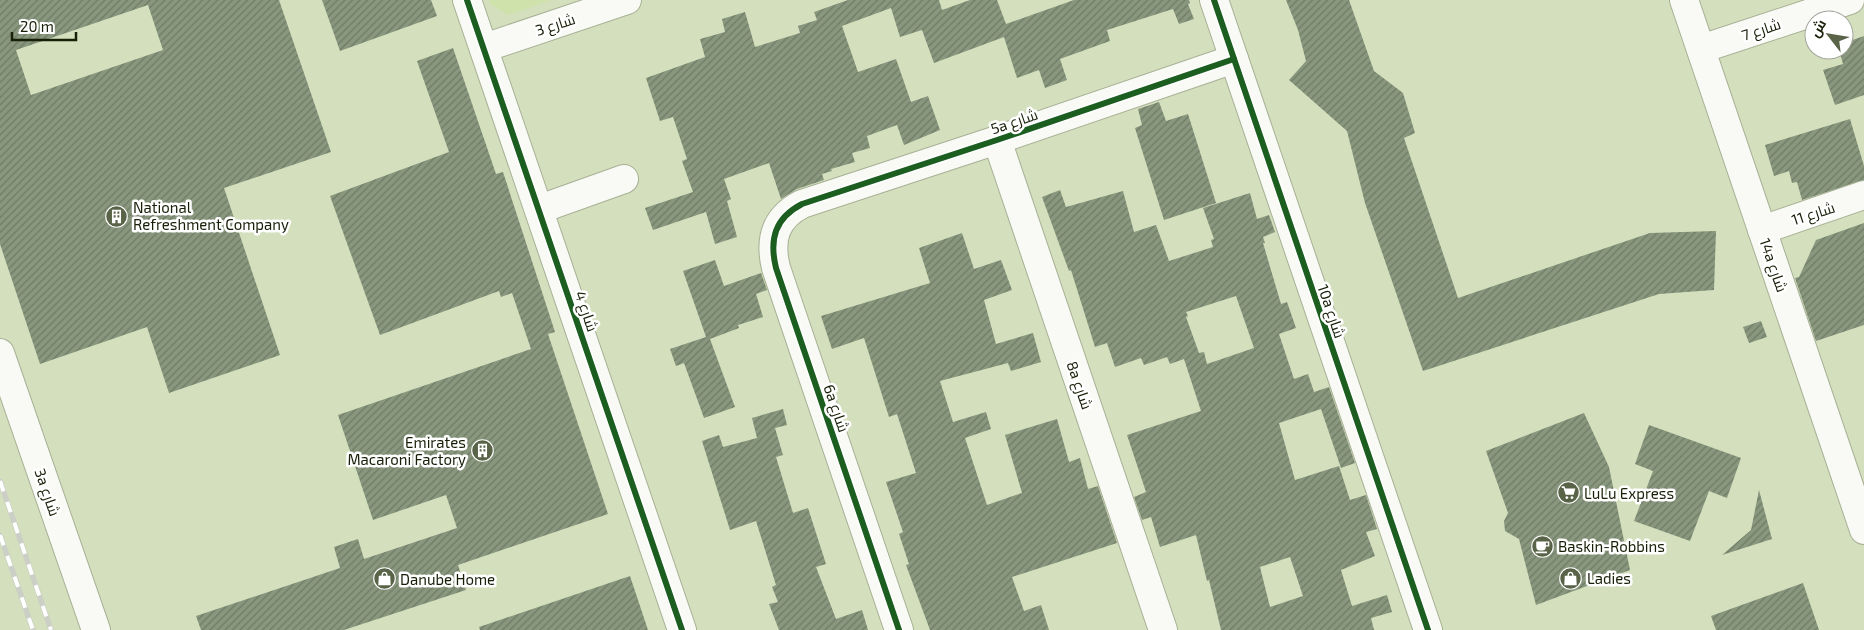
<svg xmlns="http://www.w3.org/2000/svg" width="1864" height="630" viewBox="0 0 1864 630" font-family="'Exo 2',Cairo,sans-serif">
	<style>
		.built { fill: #d0e2ab }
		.building { fill: url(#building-hatch); fill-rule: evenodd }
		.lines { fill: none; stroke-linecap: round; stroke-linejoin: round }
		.minor-casing { stroke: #a7b095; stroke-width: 30 }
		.minor { stroke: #f9faf5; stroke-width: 28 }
		.rail-casing { stroke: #cccfc5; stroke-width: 5.5 }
		.rail { stroke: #fff; stroke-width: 4; stroke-dasharray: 11; stroke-linecap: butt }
		.cycleway-casing { stroke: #fff; stroke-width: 9 }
		.cycleway { stroke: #1b5e20; stroke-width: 6 }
		.labels { text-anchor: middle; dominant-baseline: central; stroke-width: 5; stroke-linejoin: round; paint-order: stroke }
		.street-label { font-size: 15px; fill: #171f07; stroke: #fff }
		.poi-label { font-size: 15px; fill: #171f07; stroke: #fff; text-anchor: start }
	</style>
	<defs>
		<pattern id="building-hatch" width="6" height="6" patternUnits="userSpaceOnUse" patternTransform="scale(1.25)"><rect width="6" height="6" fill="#89977e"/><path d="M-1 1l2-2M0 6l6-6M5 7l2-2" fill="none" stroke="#6f7b65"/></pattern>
	</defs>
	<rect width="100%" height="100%" fill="#d4e0bd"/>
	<!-- built -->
	<path class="built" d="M489,0H552L508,15L490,4Z"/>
	<!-- building -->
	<g class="building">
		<path d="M0,0H279L331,152L224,188L280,355L169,393L147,327L40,364L0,244ZM148,5L163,50L31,95L16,50Z"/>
		<path d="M322,0H431L437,16L340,51Z"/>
		<path d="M848,0H939L942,10L970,0H997L1006,24L1074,0H1189L1190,3L1188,4L1194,19L1179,24L1173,9L1107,30L1110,41L1060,59L1067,80L1045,88L1039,70L1017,78L1004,37L934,63L922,30L900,37L891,8L842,26L858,72L896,59L911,102L928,96L940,130L904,145L897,125L867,136L870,148L852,153L855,162L831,169L832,171L822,174L824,180L797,189L781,199L769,163L724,179L731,199L727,201L737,237L715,244L706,212L653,230L645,208L693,192L682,161L687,159L673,117L660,121L646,78L705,57L700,39L725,32L722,19L745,12L755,47L800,33L798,26L817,20L814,12Z"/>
		<path d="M1286,0H1349L1374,71L1403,93L1415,133L1404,138L1458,298L1650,233L1716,231L1714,290L1659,294L1423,371L1365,203L1347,131L1289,80L1306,61L1298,30Z"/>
		<path d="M1864,36V95L1835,105L1823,70L1843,64L1839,50H1844V43Z"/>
		<path d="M453,48L496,174L503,172L555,332L548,334L608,514L458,565L466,590L344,630H201L196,616L340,568L334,547L358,539L364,559L457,528L446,495L373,520L338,415L531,349L512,293L501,297L499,291L380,335L330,196L449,152L417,61Z"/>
		<path d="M1159,102L1166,121L1188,114L1216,203L1164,220L1135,128L1142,125L1138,109Z"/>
		<path d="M1850,119L1864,166V180L1802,200L1797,182L1792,183L1789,171L1774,176L1765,145Z"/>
		<path d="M1060,190L1066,207L1123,191L1134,232L1156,225L1169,261L1213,247L1211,240L1214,239L1203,208L1250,193L1257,219L1269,215L1275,232L1263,237L1265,243H1263L1281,304L1287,302L1296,328L1279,334L1294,379L1308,374L1314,392L1329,387L1355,463L1341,468L1321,409L1279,423L1295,480L1339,466L1350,500L1366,495L1377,529L1366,532L1375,556L1341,570L1352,606L1387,595L1392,612L1371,618L1374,630H1221L1209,580L1207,581L1196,535L1160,547L1151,517L1142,520L1134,497L1146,492L1127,435L1201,411L1184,359L1170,364L1167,357L1144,365L1141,358L1115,367L1107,343L1095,347L1071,270L1069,271L1042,197ZM1236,296L1254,348L1207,364L1204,352L1199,353L1186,317L1188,316L1186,312ZM1290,557L1303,596L1270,607L1260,567Z"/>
		<path d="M1864,223V325L1816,341L1795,278L1799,277L1816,240Z"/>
		<path d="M962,233L974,269L1001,260L1012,290L984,300L996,344L1033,333L1041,362L1011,371L1008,363L940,381L953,422L986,412L991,429L965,438L987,505L1022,493L1005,435L1057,419L1069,462L1080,458L1088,489L1098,486L1117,543L1012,577L1024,611L1041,605L1049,630H930L906,565L909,564L899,534L903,532L886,482L916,473L897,414L889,417L864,338L832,349L821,316L930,283L919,248Z"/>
		<path d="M715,260L724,286L761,273L767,290L756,294L763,317L738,325L739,328L710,339L735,407L704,418L684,363L676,366L670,349L706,337L683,271Z"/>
		<path d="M1761,321L1767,337L1749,343L1743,327Z"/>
		<path d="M783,409L787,425L775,428L783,455L776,457L793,513L808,508L826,564L816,567L836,619L862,610L868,630H779L769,604L778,602L772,587L776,585L756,521L730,530L702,441L719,435L723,447L757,438L752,418Z"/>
		<path d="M1584,413L1609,467L1630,570L1536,605L1519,539L1505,531L1504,521L1508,513L1486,451Z"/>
		<path d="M1649,425L1741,458L1727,498L1709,491L1690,541L1634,521L1653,471L1635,464Z"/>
		<path d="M1759,490L1772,539L1722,555L1751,530Z"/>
		<path d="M630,576L648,630H480L479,627Z"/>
		<path d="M1803,583L1819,630H1716L1711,616Z"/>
	</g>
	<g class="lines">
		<defs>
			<g id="minor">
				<path d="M467,0L682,630"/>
				<path d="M1214,0L1428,630"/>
				<path d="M1684,0L1864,530"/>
				<path d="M484,48L627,0"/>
				<path d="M1701,49L1850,0"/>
				<path d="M997,140L1163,630"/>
				<path d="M540,209L624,179"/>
				<path d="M1762,230L1864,195"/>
				<path d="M0,353L96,630"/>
				<path d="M899,630L776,268C769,239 775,218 802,204L997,140L1234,59"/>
			</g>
		</defs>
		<!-- minor casing -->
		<use href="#minor" class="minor-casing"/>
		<!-- minor -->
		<use href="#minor" class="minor"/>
		<defs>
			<g id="rail">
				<path d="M0,481L51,630"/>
				<path d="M0,535L33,630"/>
			</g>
		</defs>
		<!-- rail casing -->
		<use href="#rail" class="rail-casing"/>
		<!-- rail -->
		<use href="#rail" class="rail"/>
		<defs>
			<g id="cycleway">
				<path d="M467,0L682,630"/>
				<path d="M1214,0L1428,630"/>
				<path d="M899,630L776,268C769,239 775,218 802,204L997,140L1234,59"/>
			</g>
		</defs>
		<!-- cycleway casing -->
		<use href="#cycleway" class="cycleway-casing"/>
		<!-- cycleway -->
		<use href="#cycleway" class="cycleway"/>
	</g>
	<!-- icons -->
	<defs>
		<symbol id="building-disc" viewBox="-11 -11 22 22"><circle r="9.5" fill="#596347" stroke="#fff"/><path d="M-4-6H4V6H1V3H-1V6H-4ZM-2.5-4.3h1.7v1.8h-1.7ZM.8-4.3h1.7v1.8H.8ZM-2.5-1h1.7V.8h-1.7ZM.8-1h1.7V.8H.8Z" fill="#fff"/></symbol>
		<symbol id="supermarket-disc" viewBox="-11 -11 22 22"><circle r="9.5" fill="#596347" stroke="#fff"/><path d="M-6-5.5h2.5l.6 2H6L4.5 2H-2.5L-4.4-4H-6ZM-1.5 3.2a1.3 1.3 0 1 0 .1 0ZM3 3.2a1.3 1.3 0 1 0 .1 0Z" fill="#fff"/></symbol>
		<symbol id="cafe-disc" viewBox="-11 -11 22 22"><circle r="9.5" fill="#596347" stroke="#fff"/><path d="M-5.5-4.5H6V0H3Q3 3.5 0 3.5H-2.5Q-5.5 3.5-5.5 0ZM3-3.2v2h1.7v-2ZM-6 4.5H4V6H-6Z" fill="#fff"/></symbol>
		<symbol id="shop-disc" viewBox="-11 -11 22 22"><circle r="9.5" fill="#596347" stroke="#fff"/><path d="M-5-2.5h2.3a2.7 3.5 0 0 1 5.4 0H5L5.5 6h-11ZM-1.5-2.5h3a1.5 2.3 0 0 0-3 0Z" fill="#fff"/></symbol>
	</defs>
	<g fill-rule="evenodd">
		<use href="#building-disc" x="104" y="204" width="25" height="25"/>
		<use href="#building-disc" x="470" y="438" width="25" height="25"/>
		<use href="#supermarket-disc" x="1556" y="480" width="25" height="25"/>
		<use href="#cafe-disc" x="1530" y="534" width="25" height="25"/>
		<use href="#shop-disc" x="1558" y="566" width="25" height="25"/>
		<use href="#shop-disc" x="372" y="566" width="25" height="25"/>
	</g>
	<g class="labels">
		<!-- street labels -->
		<g class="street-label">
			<text transform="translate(555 24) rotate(-18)">شارع 3</text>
			<text transform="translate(1761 29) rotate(-18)">شارع 7</text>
			<text transform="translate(1014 121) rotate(-19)">5a شارع</text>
			<text transform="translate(1813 213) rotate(-18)">شارع 11</text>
			<text transform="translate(1774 265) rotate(71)">14a شارع</text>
			<text transform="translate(587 311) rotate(71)">شارع 4</text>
			<text transform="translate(1332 311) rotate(71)">10a شارع</text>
			<text transform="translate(1080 385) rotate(71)">8a شارع</text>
			<text transform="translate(837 408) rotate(71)">6a شارع</text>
			<text transform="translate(48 492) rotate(71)">3a شارع</text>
		</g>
		<!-- poi labels -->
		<g class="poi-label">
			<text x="133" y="207">National<tspan x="133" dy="17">Refreshment Company</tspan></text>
			<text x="466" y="442" text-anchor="end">Emirates<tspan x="466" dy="17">Macaroni Factory</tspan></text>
			<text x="1584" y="493">LuLu Express</text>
			<text x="1558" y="546">Baskin-Robbins</text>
			<text x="1587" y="578">Ladies</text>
			<text x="400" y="579">Danube Home</text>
		</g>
	</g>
	<!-- north arrow -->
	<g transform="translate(1829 35) rotate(301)"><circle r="24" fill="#ffffff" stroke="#a2a59c"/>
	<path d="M0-4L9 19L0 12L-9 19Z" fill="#596347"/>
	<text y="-8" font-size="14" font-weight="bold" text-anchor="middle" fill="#171f07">ش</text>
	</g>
	<!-- scale -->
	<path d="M12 32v8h64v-8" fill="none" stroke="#171f07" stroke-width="2.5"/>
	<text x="20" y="32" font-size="15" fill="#171f07" stroke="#ffffff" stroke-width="4" paint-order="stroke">20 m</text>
</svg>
